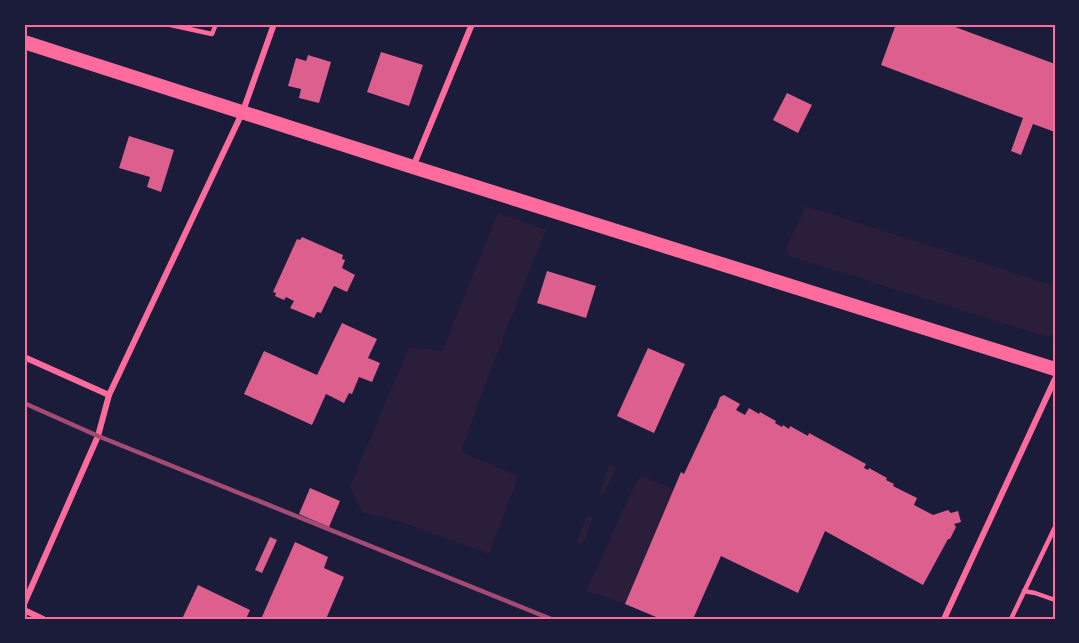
<svg xmlns="http://www.w3.org/2000/svg" width="1079" height="643" viewBox="0 0 1079 643" font-family="Karla,sans-serif">
	<style>
		.green { fill: #2a1e3b }
		.building { fill: #dd5f8e }
		.lines { fill: none; stroke-linecap: round; stroke-linejoin: round }
		.service { stroke: #ff6b9d; stroke-width: 4.5 }
		.minor { stroke: #ff6b9d; stroke-width: 6 }
		.primary { stroke: #ff6b9d; stroke-width: 14 }
		.rail { stroke: #a44b75; stroke-width: 4.5 }
		.neatline { fill: none; stroke: #ff6b9d; stroke-width: 2 }
	</style>
	<rect width="100%" height="100%" fill="#1b1b3a"/>
	<!-- green -->
	<g class="green">
		<path d="M806,206L1055,286V334L1047,337L789,256L786,248Z"/>
		<path d="M498,213L546,230L489,374L461,452L516,475V482L489,554L398,521L362,512L350,486L409,347L442,351Z"/>
		<path d="M611,465L616,468L604,494L602,495L600,491L608,468Z"/>
		<path d="M645,477L674,489L625,604L586,591L638,478Z"/>
		<path d="M589,515L593,518L582,545H580L577,542L586,518Z"/>
	</g>
	<!-- building -->
	<g class="building">
		<path d="M896,24H947L1055,64V132L1033,124L1021,155L1011,151L1023,118L881,65Z"/>
		<path d="M381,52L423,65L409,106L367,92Z"/>
		<path d="M308,55L331,62L319,103L299,98L301,89L288,86L296,58L306,61Z"/>
		<path d="M787,93L812,105L798,133L773,120Z"/>
		<path d="M129,136L174,150L161,192L147,187L150,177L119,168Z"/>
		<path d="M302,237L343,255L342,259L345,260L342,268L355,275L347,292L334,286L321,313L317,312L314,318L290,308L294,301L286,297L284,300L275,296L276,293L273,292L297,239L300,240Z"/>
		<path d="M547,271L596,286L586,318L537,303Z"/>
		<path d="M342,323L377,339L368,358L380,363L372,382L359,377L352,394L349,393L344,403L326,394L312,425L244,394L264,351L317,375Z"/>
		<path d="M648,348L685,364L654,433L617,416Z"/>
		<path d="M724,395L740,404L736,410L745,415L749,408L759,414L760,412L776,421L775,423L782,427L783,425L789,429L790,426L808,436L809,433L866,464L864,468L868,470L869,468L887,478L886,480L894,484L893,486L917,498L914,505L933,515L948,510L951,513L958,511L961,522L954,524L956,527L950,539H948L923,585L825,531L798,593L721,556L693,619H661L625,604L681,472L684,474L714,410L716,408L720,397Z"/>
		<path d="M310,488L340,501L329,527L299,514Z"/>
		<path d="M270,537L277,540L262,573L255,570Z"/>
		<path d="M295,542L328,557L324,568L344,577L326,619H261Z"/>
		<path d="M198,585L250,610L246,619H182Z"/>
	</g>
	<g class="lines">
		<!-- service -->
		<g class="service">
			<path d="M166,24L212,34L216,24"/>
			<path d="M1024,591L1035,593L1055,600"/>
			<path d="M1011,619L1055,527"/>
		</g>
		<!-- minor -->
		<g class="minor">
			<path d="M413,167L472,24"/>
			<path d="M24,357L109,395"/>
			<path d="M24,604L98,436L109,395L243,111L274,24"/>
			<path d="M24,610L43,619"/>
			<path d="M944,619L1055,379"/>
		</g>
		<!-- primary -->
		<path class="primary" d="M24,42L413,167L1055,369"/>
		<!-- rail -->
		<path class="rail" d="M24,403L98,436L551,619"/>
	</g>
	<!-- border -->
	<rect width="1079" height="643" fill="none" stroke="#1b1b3a" stroke-width="51"/>
	<rect x="26" y="26" width="1028" height="592" class="neatline"/>
</svg>
